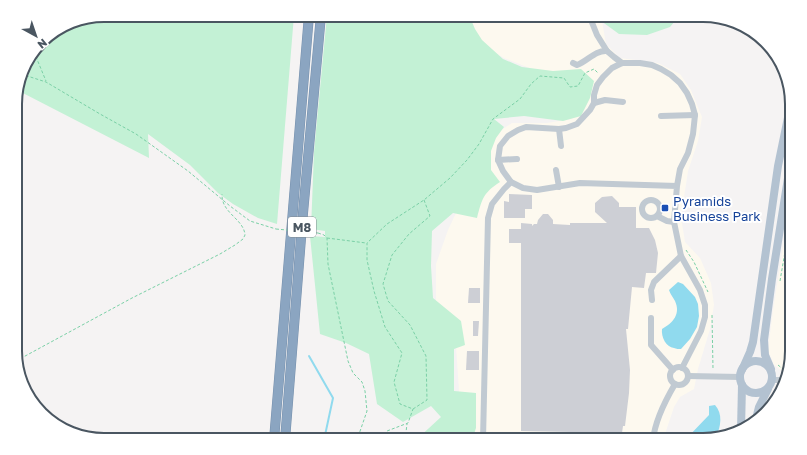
<svg xmlns="http://www.w3.org/2000/svg" width="807" height="455" viewBox="0 0 807 455" font-family="'Golos Text',sans-serif">
	<style>
		.commercial { fill: #fdf9ef }
		.green { fill: #c3f1d5 }
		.water { fill: #90daee }
		.lines { fill: none; stroke-linecap: round; stroke-linejoin: round }
		.stream { stroke: #90daee; stroke-width: 2 }
		.building { fill: #cdcfd5 }
		.highway-casing { stroke: #7690ad; stroke-width: 10 }
		.path { stroke: #7ad0a6; stroke-width: 1; stroke-dasharray: 3 2; stroke-linecap: butt }
		.minor { stroke: #c1cad2; stroke-width: 6 }
		.major { stroke: #b3c2d1; stroke-width: 8 }
		.highway { stroke: #8ba5c1; stroke-width: 9 }
		.path-bridge { stroke: #7ad0a6; stroke-width: 1; stroke-dasharray: 3 2; stroke-linecap: butt }
		.transit-dot { fill: #1a4fb4; stroke: #fff; stroke-width: 1.5 }
		.labels { text-anchor: middle; dominant-baseline: central; stroke-width: 4; stroke-linejoin: round; paint-order: stroke }
		.shield { fill: #fff; stroke: #808990; stroke-width: 1 }
		.shield-label { font-size: 12px; font-weight: bold; fill: #4a5661 }
		.transit-label { font-size: 13px; fill: #164399; stroke: #fff; text-anchor: start }
		.rim { fill: none; stroke: #4a5661; stroke-width: 2 }
	</style>
	<rect width="100%" height="100%" fill="#f5f3f3"/>
	<!-- commercial -->
	<g class="commercial">
		<path d="M462,15H601L606,44L620,58L658,63L680,74L691,90L702,117L698,141L688,171L681,217L685,242L700,258L711,283L714,305L710,329L698,369L694,389L680,397L674,407L663,440H463L462,436L456,346L436,309V264L448,230L474,175L500,131L512,123H547L571,119L580,113L587,104L592,90L587,76L537,71L504,58L471,38Z"/>
		<path d="M792,205V356L787,373L783,372L774,365L768,350L773,310L784,240Z"/>
	</g>
	<!-- green -->
	<g class="green">
		<path d="M104,15H294L277,224L258,218L233,204L218,193L190,165L148,134L149,158L17,90L24,65L45,37L70,22Z"/>
		<path d="M327,15H469L475,29L482,40L503,59L522,67L553,71L581,69L594,81L590,98L581,116L563,121L524,116L494,119L504,127L496,138L491,151V170L500,182C483,193 482,199 477,218L453,213L432,231L431,266L433,298L461,321L465,345L454,349V391L476,393V428L472,440H416L441,417L431,406L403,422L377,404L369,354L346,343L320,334L310,236L325,237V231L311,229L314,152Z"/>
		<path d="M596,15H680L670,27L647,35L619,34L597,18Z"/>
	</g>
	<!-- water -->
	<g class="water">
		<path d="M678,282L683,284L695,297L698,304L699,316L697,327L690,339L681,349C679,349 676,349 674,348C666,347 661,337 662,329C673,323 681,314 675,301C673,297 670,294 669,290Z"/>
		<path d="M715,405C723,414 721,426 716,437L708,440H685L709,415V406Z"/>
	</g>
	<g class="lines">
		<!-- stream -->
		<path class="stream" d="M309,356L333,398L324,440"/>
	</g>
	<!-- building -->
	<g class="building">
		<path d="M509,194L532,195V209H525V218H504V201L509,202Z"/>
		<path d="M612,196L619,203V207H636V228H649L655,240L658,253L656,273H646L644,288L632,287L628,329H626L630,370L629,393L625,426H623L622,433L521,431V243H509V229H521V223L532,224V226L534,224H537L538,220L543,214H548L553,220V224L570,225V223H607L595,212V203L602,197Z"/>
		<path d="M469,288H480V303H468Z"/>
		<path d="M473,321H479L478,336H473Z"/>
		<path d="M467,351H479V370H466Z"/>
	</g>
	<g class="lines">
		<defs>
			<g id="highway">
				<path d="M274,440L309,15"/>
				<path d="M285,440L303,213L321,15"/>
			</g>
		</defs>
		<!-- highway casing -->
		<use href="#highway" class="highway-casing"/>
		<!-- path -->
		<g class="path">
			<path d="M34,52L46,81"/>
			<path d="M21,74L46,82L100,114L136,134L188,171L230,206L250,221L276,229"/>
			<path d="M424,200L430,216L409,234L392,255L383,284L388,301L410,325L426,356L427,400L413,409L400,404L394,382L402,353L385,327L374,291L367,260V243L387,224L424,200L450,178L467,160L479,144L493,119L520,99L531,84L540,76L564,78L570,87L578,86L585,73L594,69L598,73"/>
			<path d="M318,233L324,235L327,238L328,264L348,361L353,373L362,382L365,391L367,411L357,440"/>
			<path d="M327,238L366,243"/>
			<path d="M686,250L694,262L708,292"/>
			<path d="M780,281L792,211"/>
			<path d="M712,315L713,369"/>
			<path d="M16,361L132,298L220,254L235,245L243,239L245,235C244,219 221,213 222,194"/>
			<path d="M778,365L784,370L787,371"/>
			<path d="M775,393L780,388H782"/>
			<path d="M383,440L387,431L408,423L413,409"/>
			<path d="M405,440L407,424"/>
		</g>
		<!-- minor -->
		<g class="minor">
			<path d="M589,15L597,35L607,51"/>
			<path d="M573,63L577,65C588,61 595,50 607,51L614,57L622,63"/>
			<path d="M594,103L605,100L623,102"/>
			<path d="M661,116L695,115"/>
			<path d="M559,129L561,146"/>
			<path d="M498,160L517,159"/>
			<path d="M556,170L559,187"/>
			<path d="M677,186L580,183L537,190L523,188L511,182L503,171L498,160L500,146L508,136L518,130L526,127L559,129L566,128L577,124L590,110L594,103V95L597,85L603,77L612,68L622,63H640L652,65L661,69L671,75L680,83L687,93L692,104L695,115L693,134L688,153L680,169L677,186L674,222L681,256L700,290L705,305V317L701,331L682,368"/>
			<circle cx="651" cy="209" r="9"/>
			<path d="M657,216L667,221L674,222"/>
			<path d="M652,300L651,290L654,282L681,256"/>
			<path d="M651,318V345L673,370"/>
			<circle cx="679" cy="376" r="9"/>
			<path d="M688,376L740,377"/>
			<path d="M773,380H785"/>
			<path d="M483,440L488,218L492,204L504,189L511,182"/>
			<path d="M653,440C655,420 665,401 675,384"/>
		</g>
		<!-- major -->
		<g class="major">
			<circle cx="756" cy="377" r="16"/>
			<path d="M771,369L765,355L764,340L772,279L792,153"/>
			<path d="M742,370L750,352L753,342L778,166L792,98"/>
			<path d="M756,419L759,407L768,389"/>
			<path d="M741,430L742,385"/>
		</g>
		<!-- highway -->
		<use href="#highway" class="highway"/>
		<!-- path-bridge -->
		<path class="path-bridge" d="M276,229L318,233"/>
	</g>
	<!-- markers -->
	<rect class="transit-dot" x="661" y="204" width="8" height="8" rx="2"/>
	<g class="labels">
		<!-- shield labels -->
		<rect class="shield" x="288" y="217" width="28" height="20" rx="3"/>
		<g class="shield-label">
			<text x="302" y="227">M8</text>
		</g>
		<!-- transit labels -->
		<g class="transit-label">
			<text x="673" y="201">Pyramids<tspan x="673" dy="15">Business Park</tspan></text>
		</g>
	</g>
	<!-- crop -->
	<path d="M0 0H807V455H0ZM104 22H703A82 82 0 0 1 785 104V351A82 82 0 0 1 703 433H104A82 82 0 0 1 22 351V104A82 82 0 0 1 104 22Z" fill="#fff" fill-rule="evenodd"/>
	<path class="rim" d="M104 22H703A82 82 0 0 1 785 104V351A82 82 0 0 1 703 433H104A82 82 0 0 1 22 351V104A82 82 0 0 1 104 22Z"/>
	<!-- north arrow -->
	<g transform="translate(36 36) rotate(140)" stroke="#ffffff" stroke-width="3" paint-order="stroke">
	<path d="M0-3L7 15L0 10L-7 15Z" fill="#4a5661"/>
	<text y="-6" font-size="11" font-weight="bold" text-anchor="middle" fill="#4a5661">N</text>
	</g>
</svg>
